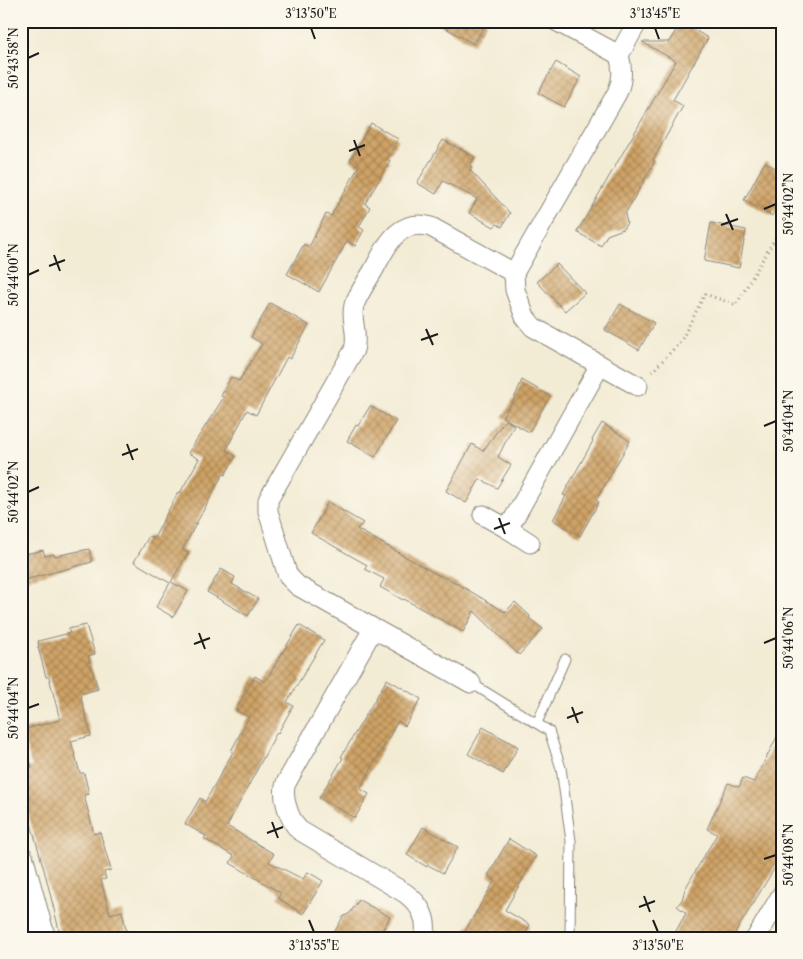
<svg xmlns="http://www.w3.org/2000/svg" width="803" height="959" viewBox="0 0 803 959" font-family="'Libre Caslon Text',serif">
	<style>
		.building { fill: url(#building-cross-hatch) }
		.lines { fill: none; stroke-linecap: round; stroke-linejoin: round }
		.service-casing { stroke: #888478; stroke-width: 11 }
		.minor-casing { stroke: #888478; stroke-width: 21 }
		.tertiary-casing { stroke: #888478; stroke-width: 26 }
		.path { stroke: #888478; stroke-width: 3; stroke-dasharray: 1 4; stroke-linecap: butt }
		.service { stroke: #fff; stroke-width: 9 }
		.minor { stroke: #fff; stroke-width: 19 }
		.tertiary { stroke: #fff; stroke-width: 24 }
		.ticks { fill: none; stroke: #1c1c1c; stroke-width: 2 }
		.neatline { fill: none; stroke: #1c1c1c; stroke-width: 2 }
		.ticks-label { font-size: 12px; text-anchor: middle; fill: #1c1c1c }
	</style>
	<defs>
		<pattern id="building-cross-hatch" width="8" height="8" patternUnits="userSpaceOnUse" patternTransform="scale(1.25)"><rect width="8" height="8" fill="#cfa366"/><path d="M0 0l8 8M0 8l8-8" fill="none" stroke="#a78453"/></pattern>
	</defs>
	<rect width="100%" height="100%" fill="#fbf7ec"/>
	<filter id="ink" filterUnits="userSpaceOnUse"><feTurbulence type="fractalNoise" baseFrequency=".02" numOctaves="2"/><feDisplacementMap in="SourceGraphic" scale="10" xChannelSelector="R" yChannelSelector="G"/><feConvolveMatrix kernelMatrix="1 2 1 2 8 2 1 2 1" color-interpolation-filters="sRGB"/></filter>
	<filter id="wash" filterUnits="userSpaceOnUse"><feTurbulence type="fractalNoise" baseFrequency=".0096" numOctaves="4" result="noise"/><feDisplacementMap in="SourceGraphic" scale="20" xChannelSelector="R" yChannelSelector="G"/><feGaussianBlur stdDeviation="1.12" result="paint"/><feColorMatrix in="noise" values="0 0 0 0 0 0 0 0 0 0 0 0 0 0 0 0 0 1.4 0 .05"/><feComposite in="paint" operator="in"/></filter>
	<g filter="url(#wash)">
		<rect width="100%" height="100%" fill="#f3ecd5"/>
		<g id="blocks">
			<!-- building -->
			<g class="building">
				<path d="M433,21H487L474,44Z"/>
				<path d="M681,22L708,38L673,100L683,106L653,160L655,161L625,214L627,223L623,229L607,235L601,246L577,232L676,61L642,42H669Z"/>
				<path d="M556,62L581,77L564,107L538,93Z"/>
				<path d="M371,123L398,139L387,159L390,161L365,204L370,207L359,227L364,230L355,246L347,241L319,292L287,274L304,244L309,247L326,214L331,216L359,166L350,160Z"/>
				<path d="M443,140L475,157L470,166L472,167L470,170L510,213L502,227L497,224L494,227L469,213L477,199L443,181L436,194L417,183Z"/>
				<path d="M765,162L782,172V214L775,210L772,216L744,200Z"/>
				<path d="M711,223L746,230L739,268L704,261Z"/>
				<path d="M557,264L585,293L565,311L537,282Z"/>
				<path d="M270,303L309,325L290,359L287,357L256,415L247,410L226,450L236,456L225,475L223,474L182,550L188,553L171,582L188,591L173,617L156,607L170,583L134,562L149,536L154,538L178,492L180,493L199,459L188,453L224,397L221,396L231,377L239,381L262,344L251,337Z"/>
				<path d="M620,304L654,323L639,350L605,330Z"/>
				<path d="M522,380L550,396L529,432L502,417L514,399Z"/>
				<path d="M370,406L396,421L375,457L347,441L356,425L358,426Z"/>
				<path d="M505,420L514,425L498,457L511,465L497,488L480,479L466,503L446,491L472,444L483,451Z"/>
				<path d="M602,423L630,441L596,500L599,502L580,536L553,520L566,496L563,495L593,441L592,440Z"/>
				<path d="M328,502L363,523L357,529L436,574L453,581L505,612L515,602L530,616L529,618L543,629L519,655L474,611L463,632L404,599L403,600L380,587L384,579L365,569L367,565L311,533Z"/>
				<path d="M89,549L92,562L21,581V555L43,550L45,556L54,554L55,556Z"/>
				<path d="M221,569L235,577L232,584L258,599L248,616L207,592Z"/>
				<path d="M86,625L95,654L88,656L98,689L80,694L91,736L71,741L80,773H84L89,794L84,795L94,834L100,832L111,870L104,872L106,879L101,880L110,914L122,911L128,938H61L46,877L21,788V769L32,767L21,730L60,720L49,677H46L38,647L39,646L38,641L70,633L68,629Z"/>
				<path d="M299,625L324,640L287,702L293,706L278,733L277,732L227,826L274,854L269,862L303,879L308,872L323,881L303,914L278,898L281,893L230,863L234,856L204,839L206,836L185,824L200,798L205,802L233,752L231,751L249,717L236,710L255,676L265,682Z"/>
				<path d="M387,679L421,699L405,726L398,721L360,789L369,794L355,818L319,798L343,758L341,757Z"/>
				<path d="M483,727L518,747L503,774L468,754Z"/>
				<path d="M782,727V854L779,861L732,938H672L686,913L677,906L682,900L685,889L717,834L707,829L728,783L739,787L743,778L754,782Z"/>
				<path d="M423,827L458,847L443,873L428,865L427,867L407,855Z"/>
				<path d="M509,839L536,856L505,910L530,925L523,938H461L495,880L488,876Z"/>
				<path d="M359,900L390,917L378,938H331L343,917L350,913Z"/>
			</g>
		</g>
	</g>
	<g filter="url(#ink)">
		<use href="#blocks" fill-opacity="0" stroke="#888478" stroke-width="1"/>
		<g class="lines">
			<defs>
				<g id="service">
					<path d="M471,683L549,731L561,768L571,841L570,938"/>
					<path d="M537,723L565,659"/>
				</g>
				<g id="minor">
					<path d="M556,21L619,55"/>
					<path d="M514,273L515,290L525,317L533,327L600,365L508,529L530,543"/>
					<path d="M600,365L638,386"/>
					<path d="M483,515L508,529"/>
					<path d="M373,629L286,783C281,796 289,819 299,830L405,893C420,904 429,919 424,938"/>
					<path d="M471,683L298,586L290,578L287,573L268,511V500L354,350C359,332 350,321 354,305C359,293 366,282 373,271C386,247 398,217 431,227L514,273L617,93C623,80 623,69 619,55L638,21"/>
					<path d="M756,938L782,894"/>
				</g>
				<path id="tertiary" d="M21,858L43,938"/>
			</defs>
			<!-- service casing -->
			<use href="#service" class="service-casing"/>
			<!-- minor casing -->
			<use href="#minor" class="minor-casing"/>
			<!-- tertiary casing -->
			<use href="#tertiary" class="tertiary-casing"/>
			<!-- path -->
			<path class="path" d="M652,372L681,341L705,294L736,305L777,235L782,234"/>
			<!-- service -->
			<use href="#service" class="service"/>
			<!-- minor -->
			<use href="#minor" class="minor"/>
			<!-- tertiary -->
			<use href="#tertiary" class="tertiary"/>
		</g>
	</g>
	<!-- ticks -->
	<path class="ticks" d="M311,28L315,39M655,28L659,39M28,58L39,53M354,140L360,156M349,151L365,145M764,209L776,204M726,214L733,230M721,225L738,219M54,255L60,271M49,266L65,260M28,275L39,270M426,329L433,345M421,340L438,334M764,426L776,421M127,444L133,460M122,455L138,449M28,492L39,487M499,518L505,534M494,529L510,523M199,633L205,649M764,643L776,638M194,644L210,638M572,707L578,723M28,708L39,704M567,718L583,712M272,822L278,838M267,833L283,827M764,859L776,855M644,896L650,912M639,907L655,901M309,920L314,932M653,920L658,932"/>
	<!-- margin -->
	<rect width="803" height="959" fill="none" stroke="#fbf7ec" stroke-width="55"/>
	<rect x="28" y="28" width="748" height="904" class="neatline"/>
	<g class="ticks-label">
		<text x="311" y="18">3°13'50"E</text>
		<text x="655" y="18">3°13'45"E</text>
		<text transform="translate(14 58) rotate(-90)" y="4">50°43'58"N</text>
		<text transform="translate(789 204) rotate(-90)" y="4">50°44'02"N</text>
		<text transform="translate(14 275) rotate(-90)" y="4">50°44'00"N</text>
		<text transform="translate(789 421) rotate(-90)" y="4">50°44'04"N</text>
		<text transform="translate(14 492) rotate(-90)" y="4">50°44'02"N</text>
		<text transform="translate(789 638) rotate(-90)" y="4">50°44'06"N</text>
		<text transform="translate(14 708) rotate(-90)" y="4">50°44'04"N</text>
		<text transform="translate(789 855) rotate(-90)" y="4">50°44'08"N</text>
		<text x="314" y="950">3°13'55"E</text>
		<text x="658" y="950">3°13'50"E</text>
	</g>
</svg>
